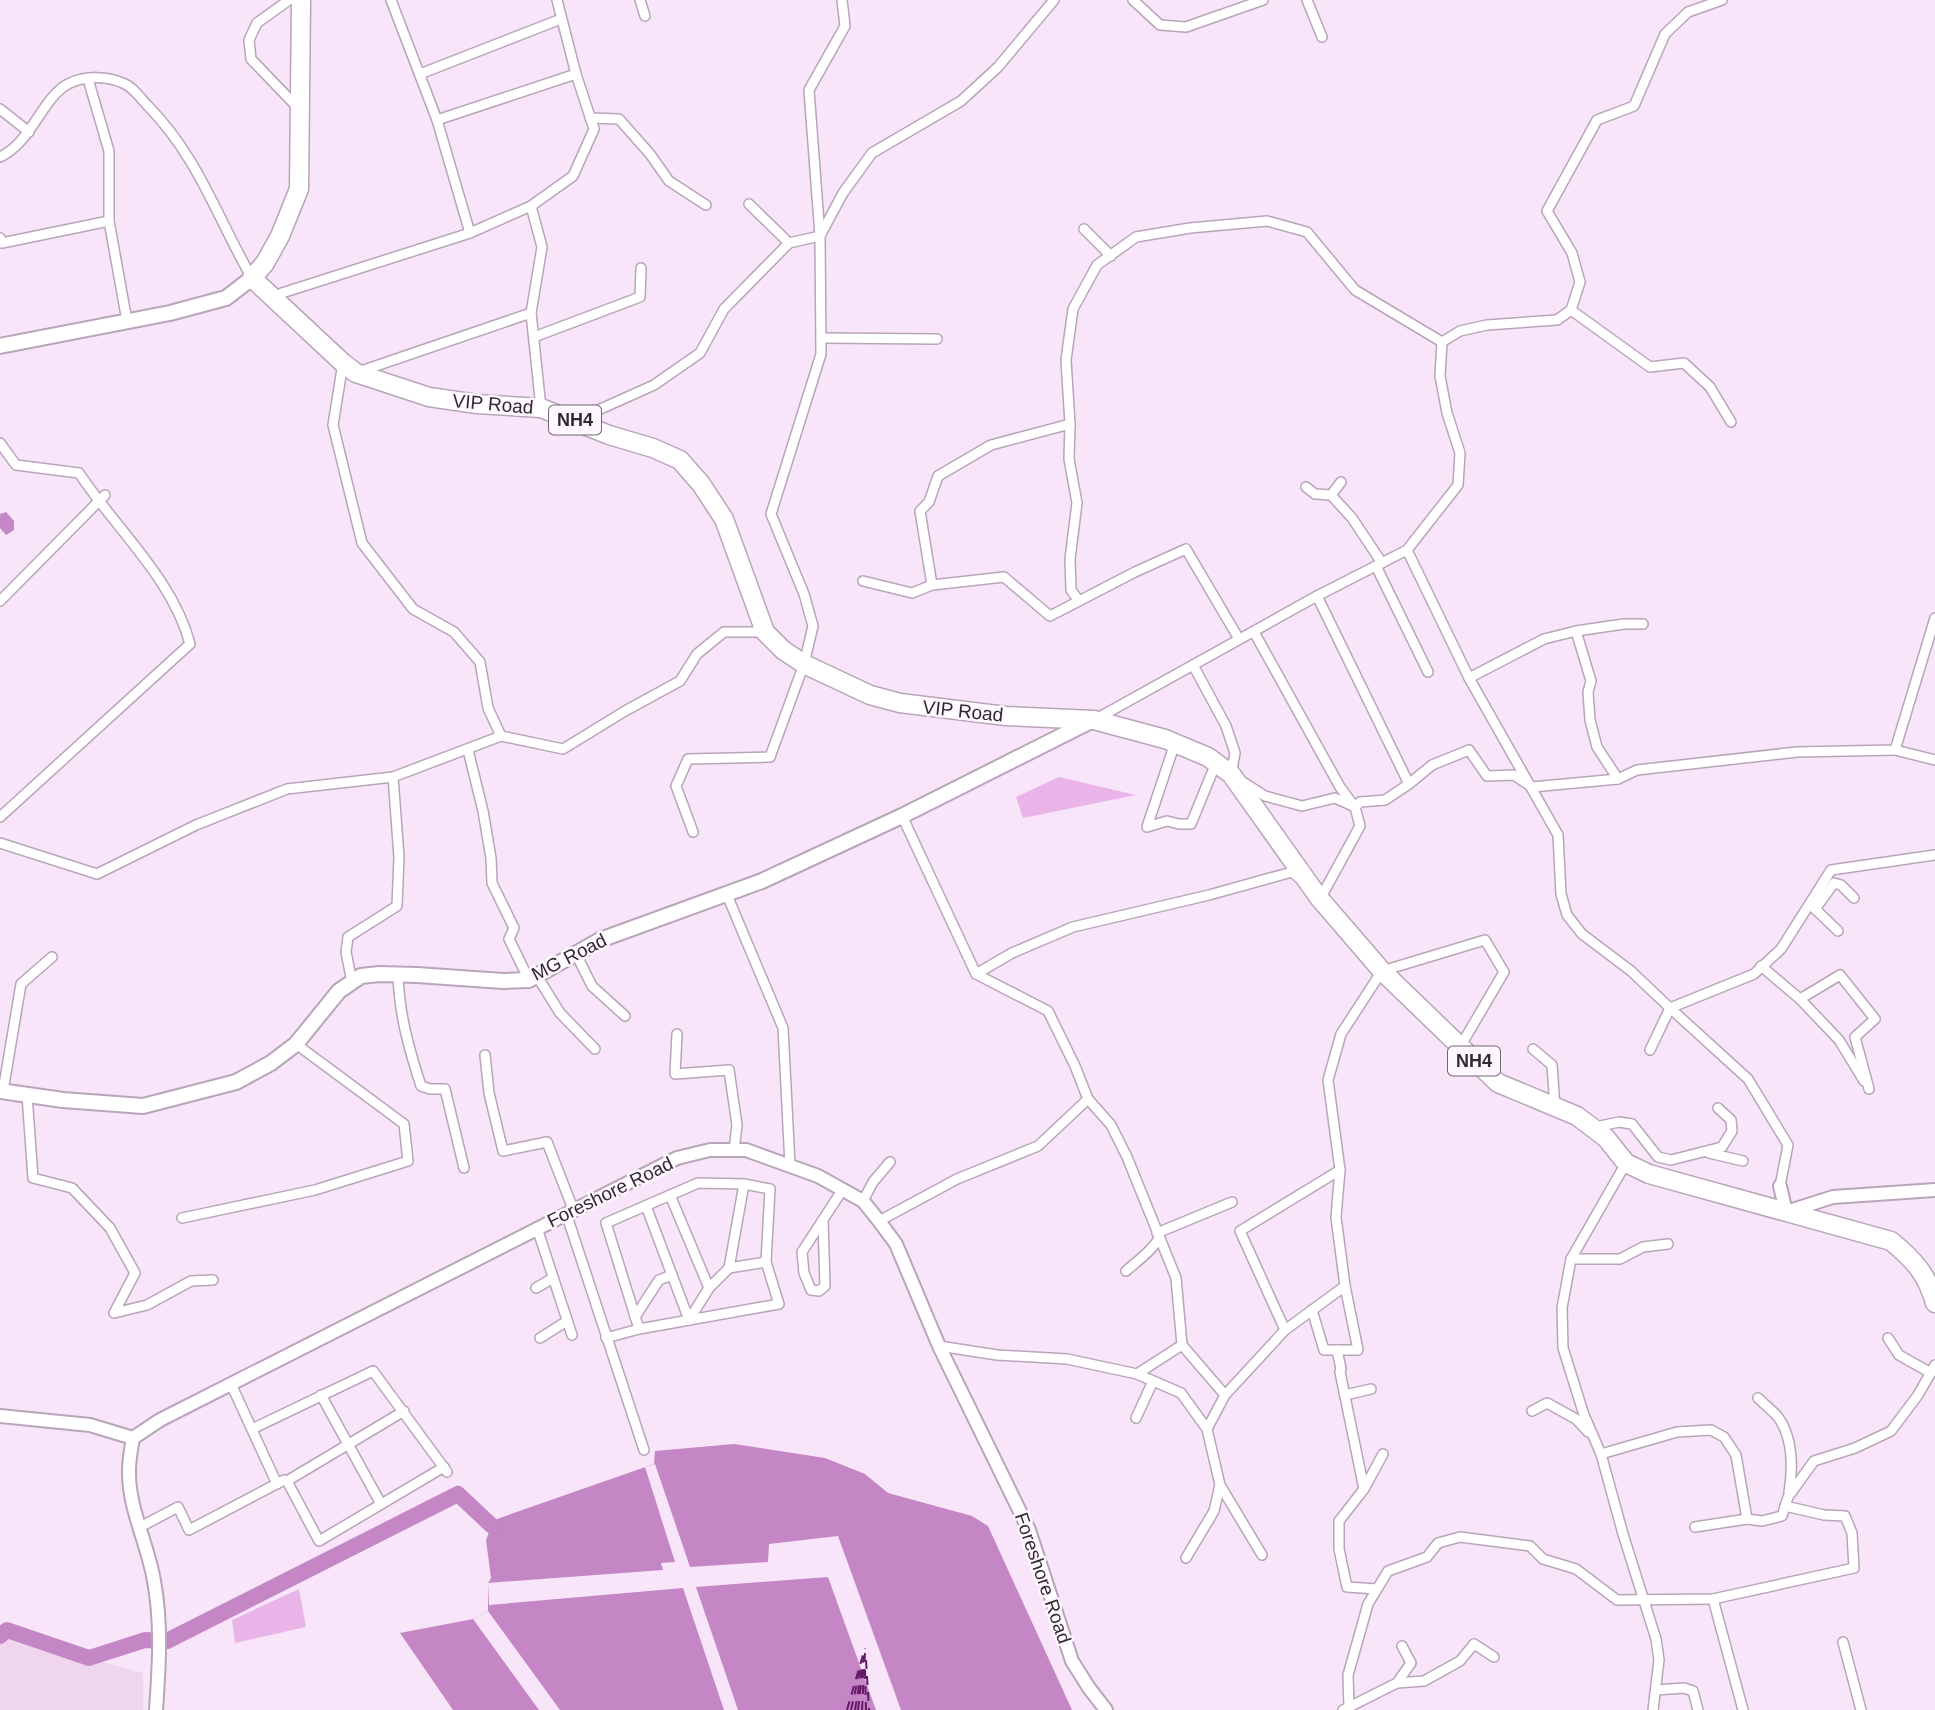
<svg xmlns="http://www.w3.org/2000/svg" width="1935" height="1710" viewBox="0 0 1935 1710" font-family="Helvetica,sans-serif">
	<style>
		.built { fill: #f0d5ef }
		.green { fill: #e9b5e9 }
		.water { fill: #c586c5 }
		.pier { fill: #f9e5f9 }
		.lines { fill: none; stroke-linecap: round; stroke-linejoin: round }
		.river { stroke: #c586c5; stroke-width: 16 }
		.ferry { stroke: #651968; stroke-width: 2; stroke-dasharray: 9 7; stroke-linecap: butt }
		.street-casing { stroke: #b9a5b9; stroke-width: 12 }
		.secondary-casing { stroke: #b9a5b9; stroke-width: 16 }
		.primary-casing { stroke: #b9a5b9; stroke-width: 18 }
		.highway-casing { stroke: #b9a5b9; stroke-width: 21 }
		.street { stroke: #fff; stroke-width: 9 }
		.secondary { stroke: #fff; stroke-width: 12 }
		.primary { stroke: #fff; stroke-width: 14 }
		.highway { stroke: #fff; stroke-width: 18 }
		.labels { text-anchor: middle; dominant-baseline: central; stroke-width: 5; stroke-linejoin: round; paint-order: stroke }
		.shield { fill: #fff7ff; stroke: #6f686f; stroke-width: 2 }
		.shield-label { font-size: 18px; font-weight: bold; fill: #312a31 }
		.street-label { font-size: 19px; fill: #312a31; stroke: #fff7ff }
	</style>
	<rect width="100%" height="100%" fill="#f9e5f9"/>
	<!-- built -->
	<path class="built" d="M8,1636L143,1673V1710H0V1641Z"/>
	<!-- green -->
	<g class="green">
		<path d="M1059,777L1136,795L1023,818L1016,797Z"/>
		<path d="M299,1589L306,1627L235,1643L232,1620Z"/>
	</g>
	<!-- water -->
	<g class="water">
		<path d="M6,512L14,521V530L6,535L0,528V514Z"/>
		<path d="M734,1444L825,1458L865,1474L888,1493L972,1516L988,1526L1072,1710H453L400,1633L473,1619L488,1611V1583L491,1578L486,1540L494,1520L654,1464L655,1451Z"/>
	</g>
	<!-- pier -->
	<g class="pier">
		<path d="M655,1464L690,1567L768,1562L769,1544L838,1536L901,1710H876L828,1577L696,1587L738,1710H724L683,1588L489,1605L488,1583L663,1570L661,1563L675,1562L645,1467Z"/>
		<path d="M488,1611L560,1710H539L473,1619Z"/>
	</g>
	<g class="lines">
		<!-- river -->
		<path class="river" d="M0,1636L7,1630L89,1658L145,1640L167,1641L458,1494L492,1526"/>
		<!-- ferry -->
		<g class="ferry">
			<path d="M866,1660L869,1710"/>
			<path d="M865,1670L866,1710"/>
			<path d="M847,1710L865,1648"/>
			<path d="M851,1710L861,1666"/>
			<path d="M855,1710L864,1656"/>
			<path d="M858,1710L863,1667"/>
			<path d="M862,1710L865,1653"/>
		</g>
		<defs>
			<g id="street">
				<path d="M289,0L257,23L249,40L251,59L299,109"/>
				<path d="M391,0L437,120L470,233"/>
				<path d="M640,0L645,16"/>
				<path d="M1133,0L1160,25L1186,27L1263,0"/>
				<path d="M1307,0L1322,37"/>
				<path d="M420,74L561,19"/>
				<path d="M88,79L109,151V221L127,321"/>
				<path d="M0,109L29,132"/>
				<path d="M590,118L619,119L650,154L669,181L706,205"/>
				<path d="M437,120L576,74"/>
				<path d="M0,157C32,142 42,98 68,84C86,75 108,76 125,84C134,88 141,99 148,106C199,158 217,218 252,278"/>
				<path d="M749,204L789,243"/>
				<path d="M1084,229L1111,256"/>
				<path d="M0,238L2,243L109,221"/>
				<path d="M274,299L282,293L470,233L531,206L573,176L594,129L576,74L557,0"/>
				<path d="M1571,310L1650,367L1684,363L1710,387L1731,422"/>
				<path d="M531,313L541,408"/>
				<path d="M534,337L640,297L641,268"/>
				<path d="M821,338L937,339"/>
				<path d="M1442,342L1460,331L1487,325L1557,320L1571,310L1580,282L1572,253L1547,211L1597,120L1634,106L1665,34L1688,12L1722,0"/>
				<path d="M361,371L531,313L542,247L531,206"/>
				<path d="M576,420L654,385L700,353L724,309L789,243L820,236L809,90L845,26L842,0"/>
				<path d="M1070,424L1069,459L1077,503L1070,559L1071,590L1079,601"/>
				<path d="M0,443L16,465L79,473C116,529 173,579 190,644L0,817"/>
				<path d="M1306,487L1315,494L1331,495L1341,482"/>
				<path d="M1331,495L1352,518L1382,563"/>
				<path d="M1407,550L1469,678L1558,835L1561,894L1567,915L1582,934L1631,971L1670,1008L1754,974L1781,949L1831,870L1935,855"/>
				<path d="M1376,566L1428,672"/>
				<path d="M863,581L912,593L932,585L1004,577L1050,616L1135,572L1186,549L1239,639"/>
				<path d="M932,585L920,511L929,502L938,476L991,445L1070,424L1066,360L1073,309L1097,265L1136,237L1190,228L1267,221L1307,232L1355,290L1442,342L1440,376L1447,413L1460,453L1458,485L1407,550L1317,596L1096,719"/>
				<path d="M1317,596L1409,784"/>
				<path d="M0,601L105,495"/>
				<path d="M1576,631L1591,681L1588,692L1590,720L1597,747L1618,779"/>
				<path d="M1254,632L1340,787L1354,806"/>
				<path d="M1193,665L1226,726L1235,753L1231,775"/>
				<path d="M1469,678L1544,639L1576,631L1624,624H1643"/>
				<path d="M501,736L563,749L625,711L680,681L697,654L724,632H765"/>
				<path d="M1175,743L1147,827L1167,821L1179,824H1191L1216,763"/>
				<path d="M468,750L483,811L491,858L492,883L514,928L509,939L529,980"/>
				<path d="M1895,750L1935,760"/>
				<path d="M1243,782L1265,796L1302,806L1335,798L1355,807"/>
				<path d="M902,816L976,974L1012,953L1073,927L1209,895L1292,872L1299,878"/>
				<path d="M693,832L676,786L688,759L770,757L804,664L813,626L804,594L771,514L821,354L820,236L843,193L872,153L961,101L998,67L1054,0"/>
				<path d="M0,843L97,874L196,825L287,789L393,777L501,736L488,708L480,662L454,632L413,609L362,543L333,425L343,363"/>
				<path d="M727,895L783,1028L790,1165"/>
				<path d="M1319,898L1320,899L1360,826L1355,807L1360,802L1385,800L1409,784L1432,765L1469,750L1487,776L1514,775L1532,787L1618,779L1637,770L1797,752L1895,750L1935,618"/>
				<path d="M1811,905L1838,931"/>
				<path d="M1815,909L1834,883L1841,885L1854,898"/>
				<path d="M576,954L592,986L625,1016"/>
				<path d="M1761,966L1800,999L1839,1040L1864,1081"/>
				<path d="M398,974C399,1014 409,1049 421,1086L430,1089H445L464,1168"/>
				<path d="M976,974L1048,1011L1075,1066L1088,1099L1111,1125L1127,1157L1176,1278L1182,1345"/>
				<path d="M537,976L560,1013L595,1049"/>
				<path d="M352,982L346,952L348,937L397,906L399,857L393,777"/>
				<path d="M1800,999L1840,975L1875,1019L1855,1037L1869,1089"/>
				<path d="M677,1034L675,1074L729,1070L737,1125L734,1150"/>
				<path d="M1533,1049L1552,1065L1555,1107"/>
				<path d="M1650,1050L1670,1008L1748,1079L1788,1145L1780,1186"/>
				<path d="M485,1055L489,1093L503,1151L547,1142L573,1209"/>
				<path d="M3,1091L21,984L52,957"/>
				<path d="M27,1095L33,1178L72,1188L110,1228L135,1273L114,1313L147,1305L191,1281L213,1280"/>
				<path d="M1595,1127L1619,1122L1632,1124L1658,1157L1671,1160L1722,1147L1732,1131L1731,1120L1718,1108"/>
				<path d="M1709,1153L1743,1161"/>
				<path d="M670,1195L709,1288"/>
				<path d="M863,1201L873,1182L890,1162"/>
				<path d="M646,1206L689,1320"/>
				<path d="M566,1213L644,1450"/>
				<path d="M182,1218L315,1190L408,1161L404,1124L296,1044"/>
				<path d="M823,1220L825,1286L819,1291L811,1290L804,1273L802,1252L843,1189"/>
				<path d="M879,1221L957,1179L1038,1146L1088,1099"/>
				<path d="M537,1228L572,1335"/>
				<path d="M1157,1233L1232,1202"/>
				<path d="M1571,1259H1620L1643,1247L1668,1244"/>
				<path d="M729,1268L766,1262"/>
				<path d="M1126,1271C1135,1263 1154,1249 1159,1238"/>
				<path d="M536,1288L553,1278"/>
				<path d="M1312,1310L1324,1350H1358L1345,1286"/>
				<path d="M635,1317L659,1280L672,1275"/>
				<path d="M689,1320L709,1288L729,1268L744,1184"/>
				<path d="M1285,1330L1240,1231L1340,1170"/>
				<path d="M540,1338L567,1321"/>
				<path d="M606,1338L639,1329L779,1304L766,1262L770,1189L744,1184L698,1183L606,1223L639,1329"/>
				<path d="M1888,1338L1899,1355L1931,1373"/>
				<path d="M939,1346L997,1355L1067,1359L1137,1374L1181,1393L1207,1429L1220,1485L1262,1555"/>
				<path d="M1337,1350L1341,1369L1340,1372L1364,1489L1339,1521V1549L1347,1587L1377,1589"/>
				<path d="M1137,1374L1182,1345L1225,1395L1207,1429"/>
				<path d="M231,1384L277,1484"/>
				<path d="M321,1395L381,1504"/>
				<path d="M1225,1395L1285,1330L1345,1286L1336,1217L1340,1170L1328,1080L1341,1034L1382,971L1485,940L1504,972L1460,1047"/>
				<path d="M1345,1395L1371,1389"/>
				<path d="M1758,1398C1764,1404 1772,1410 1778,1417C1793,1437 1793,1469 1789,1492"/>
				<path d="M1532,1411L1547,1403L1576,1419L1588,1432"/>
				<path d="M1136,1418L1153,1381"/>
				<path d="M252,1429L373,1371L447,1472"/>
				<path d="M1601,1454L1584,1415L1563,1348L1562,1308L1571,1259L1626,1163"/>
				<path d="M287,1481L319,1541L444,1467"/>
				<path d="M1364,1489L1383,1454"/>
				<path d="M140,1527L178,1507L189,1530L284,1480L287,1481L404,1411"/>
				<path d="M1695,1527L1747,1519"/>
				<path d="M1186,1558L1214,1511L1220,1485"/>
				<path d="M1713,1599L1743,1710"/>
				<path d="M1843,1642L1861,1710"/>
				<path d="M1397,1683L1411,1663L1402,1646"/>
				<path d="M1656,1690L1684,1688L1693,1691L1698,1710"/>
				<path d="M1349,1707L1348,1675L1368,1604L1388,1571L1427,1557L1438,1543L1460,1537L1530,1546L1543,1559L1576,1569L1617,1600L1713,1599L1854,1568L1852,1533L1845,1516L1824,1515L1785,1506"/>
				<path d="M1343,1710L1397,1683L1424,1681L1460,1661L1474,1644L1494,1657"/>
				<path d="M1653,1710L1659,1660L1656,1639L1623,1534L1601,1454L1677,1432L1711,1430L1724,1437L1736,1455L1747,1519L1762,1521L1782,1516L1788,1497L1814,1461L1855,1448L1891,1431L1918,1395L1935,1365"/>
			</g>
			<g id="secondary">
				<path d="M1780,1186L1786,1212L1833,1197L1935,1190"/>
				<path d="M0,1416L90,1425L133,1438L160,1420L677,1158L710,1150H746L818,1176L863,1201L879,1221L896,1244L939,1346L1029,1530L1072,1661L1089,1688L1106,1710"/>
				<path d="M133,1438C131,1449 129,1460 129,1470C128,1508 148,1544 154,1581C162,1624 159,1667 156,1710"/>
			</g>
			<g id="primary">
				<path d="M0,346L170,313L226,298L252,278"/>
				<path d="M0,1091L63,1100L143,1106L236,1082L271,1063L296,1044L339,991L361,976L379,974L417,975L503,981L529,980L600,940L762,881L902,816L1093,720"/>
			</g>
			<path id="highway" d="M301,0L299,189L280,236L265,263L252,278L343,363L356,373L429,397L477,404L541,408L609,435L653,448L680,460L701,484L724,519L765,632L783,650L804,664L870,695L900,703L1006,716L1094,720L1165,739L1208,757L1231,774L1320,899L1382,971L1498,1083L1577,1116L1606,1138L1626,1163L1649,1174L1891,1241C1914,1260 1927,1274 1935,1303"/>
		</defs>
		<!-- street casing -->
		<use href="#street" class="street-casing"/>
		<!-- secondary casing -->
		<use href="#secondary" class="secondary-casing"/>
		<!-- primary casing -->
		<use href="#primary" class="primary-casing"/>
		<!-- highway casing -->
		<use href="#highway" class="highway-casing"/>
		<!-- street -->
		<use href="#street" class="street"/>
		<!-- secondary -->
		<use href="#secondary" class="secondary"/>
		<!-- primary -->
		<use href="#primary" class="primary"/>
		<!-- highway -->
		<use href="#highway" class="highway"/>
	</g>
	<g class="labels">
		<!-- shield labels -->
		<g class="shield">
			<rect x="549" y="405.5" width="52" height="29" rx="5"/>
			<rect x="1448" y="1046.5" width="52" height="29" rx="5"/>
		</g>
		<g class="shield-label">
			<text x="575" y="420">NH4</text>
			<text x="1474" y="1061">NH4</text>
		</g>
		<!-- street labels -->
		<g class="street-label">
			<text transform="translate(493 404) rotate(5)">VIP Road</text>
			<text transform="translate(963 711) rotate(6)">VIP Road</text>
			<text transform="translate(569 957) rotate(-27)">MG Road</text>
			<text transform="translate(610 1192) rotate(-26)">Foreshore Road</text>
			<text transform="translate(1043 1578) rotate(71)">Foreshore Road</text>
		</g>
	</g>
</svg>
